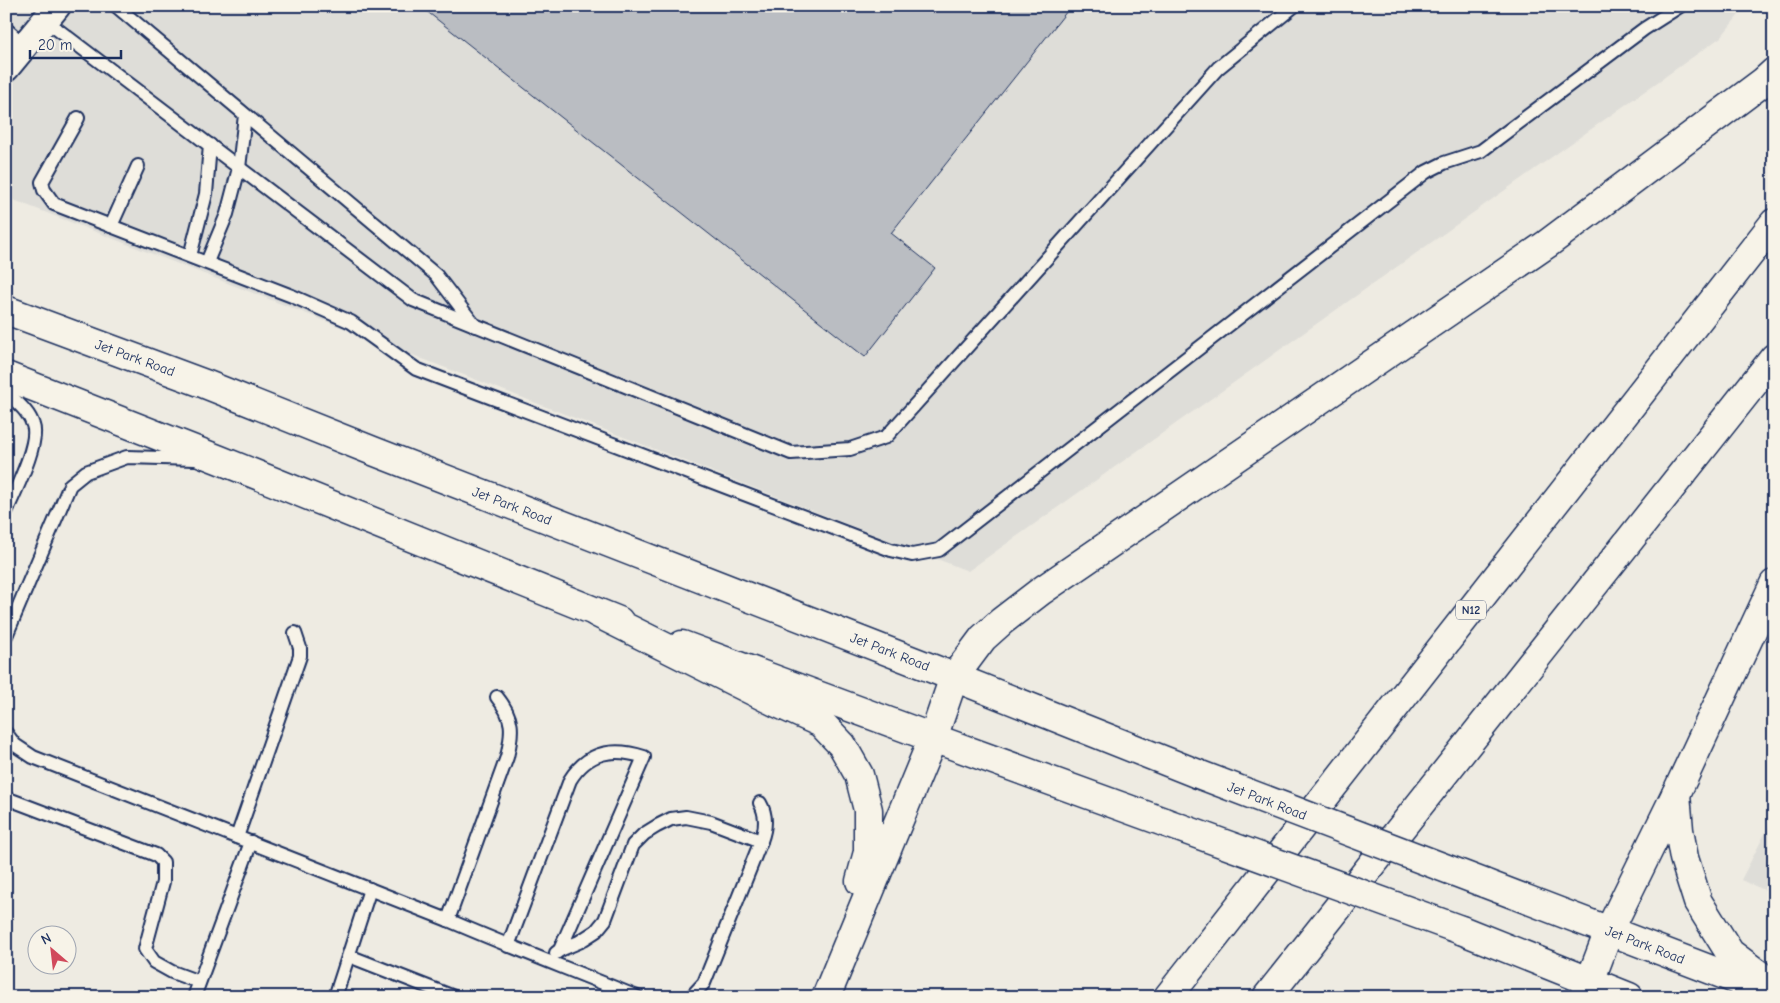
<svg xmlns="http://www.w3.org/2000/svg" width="1780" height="1003" viewBox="0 0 1780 1003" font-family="'Comic Neue',sans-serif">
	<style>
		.built { fill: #deddd8 }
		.building { fill: #babdc2; stroke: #1b2f5e }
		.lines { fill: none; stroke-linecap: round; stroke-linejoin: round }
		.service-casing { stroke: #1b2f5e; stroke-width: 16 }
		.minor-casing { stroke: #1b2f5e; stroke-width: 30 }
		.primary-casing { stroke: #1b2f5e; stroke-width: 31 }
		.motorway-casing { stroke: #1b2f5e; stroke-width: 31 }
		.service { stroke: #f7f3e8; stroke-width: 12 }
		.minor { stroke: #f7f3e8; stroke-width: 26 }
		.primary { stroke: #f7f3e8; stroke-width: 28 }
		.motorway { stroke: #f7f3e8; stroke-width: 28 }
		.primary-bridge-casing { stroke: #1b2f5e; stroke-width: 31; stroke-linecap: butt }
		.primary-bridge { stroke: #f7f3e8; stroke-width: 28 }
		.labels { text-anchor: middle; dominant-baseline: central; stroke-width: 5; stroke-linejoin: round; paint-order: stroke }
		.shield { fill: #f7f3e8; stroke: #5d6a87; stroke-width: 1 }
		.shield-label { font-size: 12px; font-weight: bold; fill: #1b2f5e }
		.street-label { font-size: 14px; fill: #1b2f5e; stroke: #f7f3e8 }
	</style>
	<rect width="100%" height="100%" fill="#eeebe2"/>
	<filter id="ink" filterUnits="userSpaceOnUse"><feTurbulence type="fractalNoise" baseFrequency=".02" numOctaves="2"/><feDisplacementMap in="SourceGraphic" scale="10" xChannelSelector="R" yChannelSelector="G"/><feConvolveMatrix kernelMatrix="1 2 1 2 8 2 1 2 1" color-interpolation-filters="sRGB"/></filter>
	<g filter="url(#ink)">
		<!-- built -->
		<g class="built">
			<path d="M6,6H1746L1721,37L968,571L6,197Z"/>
			<path d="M1774,816V894L1741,880Z"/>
		</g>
		<!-- building -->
		<path class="building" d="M420,6H1071L891,233L935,268L865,357Z"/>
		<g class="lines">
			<defs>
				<g id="service">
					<path d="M116,6L436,275L475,326"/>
					<path d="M45,20L413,300L791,453L850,449L886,437L1218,68L1294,6"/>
					<path d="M6,29L24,45"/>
					<path d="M78,118L42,182L44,190L54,204L292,296L351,322L416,369L891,550L912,555L939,550L1426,172L1444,163L1481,151L1644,29L1680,6"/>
					<path d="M111,226L138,166"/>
					<path d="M190,256L206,194L210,145"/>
					<path d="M207,262L227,214L239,168L245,115"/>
					<path d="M6,392C16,402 29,411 33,425C40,443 14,493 6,512"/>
					<path d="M6,636L70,485L86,472L127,457L195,459"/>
					<path d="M6,733L15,745L33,757L448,920C510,947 574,971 637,997"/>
					<path d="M6,798L156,855L163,862V882L145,949L154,962L172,972L199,982"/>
					<path d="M237,837L300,656V648L295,633"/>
					<path d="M448,920L507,757C513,731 514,718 497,697"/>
					<path d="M508,946L570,780C588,751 613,747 644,757L560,950"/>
					<path d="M556,953L560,950L579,942L596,931L605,920L633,845L644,834L657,826L671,819L686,817L711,822L761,841"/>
					<path d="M349,956L454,997"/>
					<path d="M194,997L251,842"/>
					<path d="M335,997L370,889"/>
					<path d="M691,997L704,983L761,841C766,828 767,815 760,803"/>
				</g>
				<path id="minor" d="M6,68L57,6"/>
				<g id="primary">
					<path d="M6,310L205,384L373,451L954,677L1198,774"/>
					<path d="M6,376L220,460L619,621"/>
					<path d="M682,645L933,738L1164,822"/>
					<path d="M1484,883L1774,994"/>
					<path d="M1461,930L1629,997"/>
				</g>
				<g id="motorway">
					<path d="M597,613L777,703L821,723L842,745L859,775L868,810V852L860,881"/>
					<path d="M1676,794L1679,830L1684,858L1698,902L1730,953L1774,986"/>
					<path d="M826,997L933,738L954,677L983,638L1002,621L1041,591L1547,244L1763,82L1774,72"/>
					<path d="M1168,997L1774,223"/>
					<path d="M1267,997L1774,358"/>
					<path d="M1584,997L1609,931L1676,794L1774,584"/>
				</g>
			</defs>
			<!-- service casing -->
			<use href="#service" class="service-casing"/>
			<!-- minor casing -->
			<use href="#minor" class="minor-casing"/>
			<!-- primary casing -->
			<use href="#primary" class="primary-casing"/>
			<!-- motorway casing -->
			<use href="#motorway" class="motorway-casing"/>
			<!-- service -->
			<use href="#service" class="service"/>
			<!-- minor -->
			<use href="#minor" class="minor"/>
			<!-- primary -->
			<use href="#primary" class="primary"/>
			<!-- motorway -->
			<use href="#motorway" class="motorway"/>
			<defs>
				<g id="primary-bridge">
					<path d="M1198,774L1484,883"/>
					<path d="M1164,822L1461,930"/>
				</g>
			</defs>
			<!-- primary-bridge casing -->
			<use href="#primary-bridge" class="primary-bridge-casing"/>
			<!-- primary-bridge -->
			<use href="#primary-bridge" class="primary-bridge"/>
		</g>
	</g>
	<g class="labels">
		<!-- shield labels -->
		<rect class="shield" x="1456" y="600.5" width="30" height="19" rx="4"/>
		<g class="shield-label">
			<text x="1471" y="610">N12</text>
		</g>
		<!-- street labels -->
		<g class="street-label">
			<text transform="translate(135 358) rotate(20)">Jet Park Road</text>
			<text transform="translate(512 506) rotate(21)">Jet Park Road</text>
			<text transform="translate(890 652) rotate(21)">Jet Park Road</text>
			<text transform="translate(1267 801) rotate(21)">Jet Park Road</text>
			<text transform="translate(1645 945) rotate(21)">Jet Park Road</text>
		</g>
	</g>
	<!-- margin -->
	<rect width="1780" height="1003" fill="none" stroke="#f7f3e8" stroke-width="25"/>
	<rect x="12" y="12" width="1755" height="978" fill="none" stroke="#1b2f5e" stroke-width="2" filter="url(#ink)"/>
	<!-- north arrow -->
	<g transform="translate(52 950) rotate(332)"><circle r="24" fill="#f7f3e8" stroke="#9fa5b1"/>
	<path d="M0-4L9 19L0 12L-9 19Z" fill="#d1495b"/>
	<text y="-8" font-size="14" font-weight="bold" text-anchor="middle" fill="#1b2f5e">N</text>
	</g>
	<!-- scale -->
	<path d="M30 50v8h91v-8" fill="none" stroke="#1b2f5e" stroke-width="2.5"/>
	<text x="38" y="50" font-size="15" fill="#1b2f5e" stroke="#f7f3e8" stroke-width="4" paint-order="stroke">20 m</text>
</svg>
